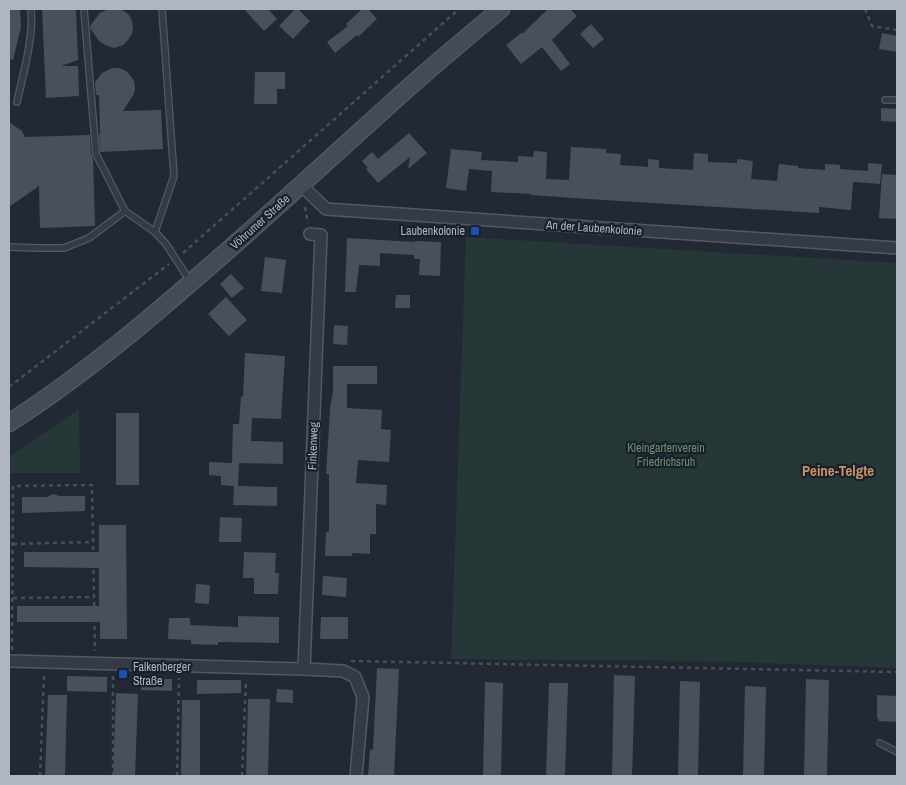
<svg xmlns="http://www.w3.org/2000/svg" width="906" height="785" viewBox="0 0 906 785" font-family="'Archivo Narrow',sans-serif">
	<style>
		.green { fill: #263737 }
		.building { fill: #48505e }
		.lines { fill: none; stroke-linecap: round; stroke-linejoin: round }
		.lane-casing { stroke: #525963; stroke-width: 8 }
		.street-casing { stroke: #525963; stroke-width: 14 }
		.secondary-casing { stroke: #525963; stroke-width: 19 }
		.path { stroke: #435255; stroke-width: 2.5; stroke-dasharray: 4 4; stroke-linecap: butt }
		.lane { stroke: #353b45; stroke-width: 5.5 }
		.street { stroke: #353b45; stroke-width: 11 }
		.secondary { stroke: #434a58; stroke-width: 16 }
		.transit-dot { fill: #1a4fb4; stroke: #1a2029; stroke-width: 2 }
		.labels { text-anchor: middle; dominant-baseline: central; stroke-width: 4.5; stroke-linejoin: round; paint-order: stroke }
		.street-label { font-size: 12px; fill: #afb6c2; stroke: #1a2029 }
		.poi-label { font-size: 12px; fill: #afb6c2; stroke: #1a2029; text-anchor: end }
		.park-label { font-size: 12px; fill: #699073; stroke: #1a2029 }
		.quarter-label { font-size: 15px; font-weight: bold; fill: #c79264; stroke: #1a2029 }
	</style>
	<rect width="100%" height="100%" fill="#222934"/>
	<!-- green -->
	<g class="green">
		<path d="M466,237L897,263V668L711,661L451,659Z"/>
		<path d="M79,409L80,473H9V457Z"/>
	</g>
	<!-- building -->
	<g class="building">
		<path d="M9,9H20L21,27L13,60L9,59Z"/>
		<path d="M42,9H76L78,60L61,66H78L79,96L46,98Z"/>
		<path d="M109,9H119L124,11L129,15L132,21L133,28L132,34L128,40L123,45L114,48L105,45L99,41L90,28V26L100,13Z"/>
		<path d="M244,9H268L277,19L264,31Z"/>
		<path d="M295,9H298L310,21L293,39L279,26Z"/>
		<path d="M362,9H368L377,19L358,37L357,35L335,53L327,42L348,26L346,24Z"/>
		<path d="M548,9H570L577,16L552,40L570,64L561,71L542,47L521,64L506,45L521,33L522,34Z"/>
		<path d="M591,24L604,39L593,48L580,34Z"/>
		<path d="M882,33L897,36V52L879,49Z"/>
		<path d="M112,68H119L126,71L130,75L134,81L135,88L134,94L123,111L161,110L163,149L100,152L99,134H100L99,95H96L95,82L102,73Z"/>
		<path d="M255,72H285V89H277V104H254Z"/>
		<path d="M881,108L897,109V122L881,121Z"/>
		<path d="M9,122L22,131L25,137L90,135L91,154L93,158L95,226L40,228L39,186L9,207Z"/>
		<path d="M409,133L427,153L408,169L410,157L378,183L366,169L368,168L362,161L372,152L378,159Z"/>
		<path d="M571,147L606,149V153L621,154L620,165L648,167V159L659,160V168L693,170L694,153L708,154V162L737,163V159L753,161L751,179L777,181L779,164L798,166V168L825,170V164L840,165V169L868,171V163L882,164L880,184L853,182L851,210L819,207V213L588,199L531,195V194L491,192L492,171L469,169L466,191L446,188L451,149L482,152L481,160L518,162V156L533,157L534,151L547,152L546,179L569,180Z"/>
		<path d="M882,174L897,175V219L879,218Z"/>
		<path d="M347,238L415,242V241L441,242L440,276L419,275L420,259H414V255L380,253V266L359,265L356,292H345Z"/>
		<path d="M265,257L286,260L282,293L261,291Z"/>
		<path d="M231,274L244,288L232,298L220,284Z"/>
		<path d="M396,295H410V308H395Z"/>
		<path d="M226,297L247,320L229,336L208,314Z"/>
		<path d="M334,325L348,326L347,345L333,344Z"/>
		<path d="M245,353L285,356L281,419L252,418L251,441L283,442V464L239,463L238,486L277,487V506L233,505L234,486L221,485V476L209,475V462L232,463L233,424H239L241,396L243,397Z"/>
		<path d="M333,366H377V384H347V408L382,410L381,429L391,430L389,462L358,460L356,483L387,485L386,505L376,504V534H370V554L352,553V556H325L326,532H329V474H326L330,409L333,391Z"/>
		<rect x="116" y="413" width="23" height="72"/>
		<path d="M53,494L59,496H85V511L22,513V497H47Z"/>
		<path d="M220,517L242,518L241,542H219Z"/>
		<path d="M99,525H126L127,639H100V622H17V606H99V568L24,567V552H99Z"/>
		<path d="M244,552L276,553L275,573H279L278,594H254V578H243Z"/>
		<path d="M323,576L347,578L346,597L322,595Z"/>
		<path d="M196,584L210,585L209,604L195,603Z"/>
		<path d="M238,616L279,617V643L218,642V645L191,644V640L168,639L169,618H190V625L238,627Z"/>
		<path d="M321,617H348V639H320Z"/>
		<path d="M377,668L399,669L394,776H368L370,749L373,750Z"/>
		<path d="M614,675L635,676L632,776H612Z"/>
		<path d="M67,676L107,677V692L67,691Z"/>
		<path d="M141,679H172V691L141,690Z"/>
		<path d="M806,679L829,680L827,776H804Z"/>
		<path d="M197,680H241V693L197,694Z"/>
		<path d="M680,681L700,682L698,776H678Z"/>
		<path d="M485,682L503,683L501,776H483Z"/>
		<path d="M549,683H568L565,776H546Z"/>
		<path d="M745,686L766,687L764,776H743Z"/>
		<path d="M277,689L293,690V703L276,702Z"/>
		<path d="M116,693L138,694L135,776H113Z"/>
		<path d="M48,695H67L65,776H45Z"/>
		<path d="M877,695L897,696V722L879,721L877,717Z"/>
		<path d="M248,699H270L268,776H246Z"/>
		<path d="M182,700H200V776H181Z"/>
	</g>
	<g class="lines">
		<defs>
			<g id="lane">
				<path d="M84,9L96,154L125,211L155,232L166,244L190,281"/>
				<path d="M885,100H897"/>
				<path d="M17,102C23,75 34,36 31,9"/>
				<path d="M155,232L174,176L162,9"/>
				<path d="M9,247L40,248H64L89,238L125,211"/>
				<path d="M880,743L897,752"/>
			</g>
			<g id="street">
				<path d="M301,185L326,209L897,248"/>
				<path d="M9,661L304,669L343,671L355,677L363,697L356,776"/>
				<path d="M304,669L321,235L310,234"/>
			</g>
			<path id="secondary" d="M9,423C96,367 174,298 251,230C300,186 349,141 397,98C431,67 466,38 501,9"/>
		</defs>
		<!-- lane casing -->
		<use href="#lane" class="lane-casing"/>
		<!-- street casing -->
		<use href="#street" class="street-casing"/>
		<!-- secondary casing -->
		<use href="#secondary" class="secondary-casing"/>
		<!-- path -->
		<g class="path">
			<path d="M865,9L872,26L897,30"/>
			<path d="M305,207L308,223"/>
			<path d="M183,253L459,9"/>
			<path d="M9,387L169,264"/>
			<path d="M13,544L93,542"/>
			<path d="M13,598L94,597"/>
			<path d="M12,650L13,486L92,485L95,651"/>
			<path d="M351,661L897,672"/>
			<path d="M40,776L44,674"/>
			<path d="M113,776V675"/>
			<path d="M177,776L179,678"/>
			<path d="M242,776L246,680"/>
		</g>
		<!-- lane -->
		<use href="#lane" class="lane"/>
		<!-- street -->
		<use href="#street" class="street"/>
		<!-- secondary -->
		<use href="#secondary" class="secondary"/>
	</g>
	<!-- markers -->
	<g class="transit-dot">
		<rect x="470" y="226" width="10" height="10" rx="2.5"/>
		<rect x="118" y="669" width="10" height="10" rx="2.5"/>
	</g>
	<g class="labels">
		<!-- street labels -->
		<g class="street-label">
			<text transform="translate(260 222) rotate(-42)">Vöhrumer Straße</text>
			<text transform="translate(594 228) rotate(4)">An der Laubenkolonie</text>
			<text transform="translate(313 446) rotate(-88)">Finkenweg</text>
		</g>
		<!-- poi labels -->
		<g class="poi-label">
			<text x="465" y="231">Laubenkolonie</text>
			<text x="133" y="667" text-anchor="start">Falkenberger<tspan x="133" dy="14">Straße</tspan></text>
		</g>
		<!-- park labels -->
		<g class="park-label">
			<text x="666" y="448">Kleingartenverein<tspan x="666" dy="14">Friedrichsruh</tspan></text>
		</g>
		<!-- quarter labels -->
		<g class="quarter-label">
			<text x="838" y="470">Peine-Telgte</text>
		</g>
	</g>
	<!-- border -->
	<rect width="906" height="785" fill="none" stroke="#afb6c2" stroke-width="20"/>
</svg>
